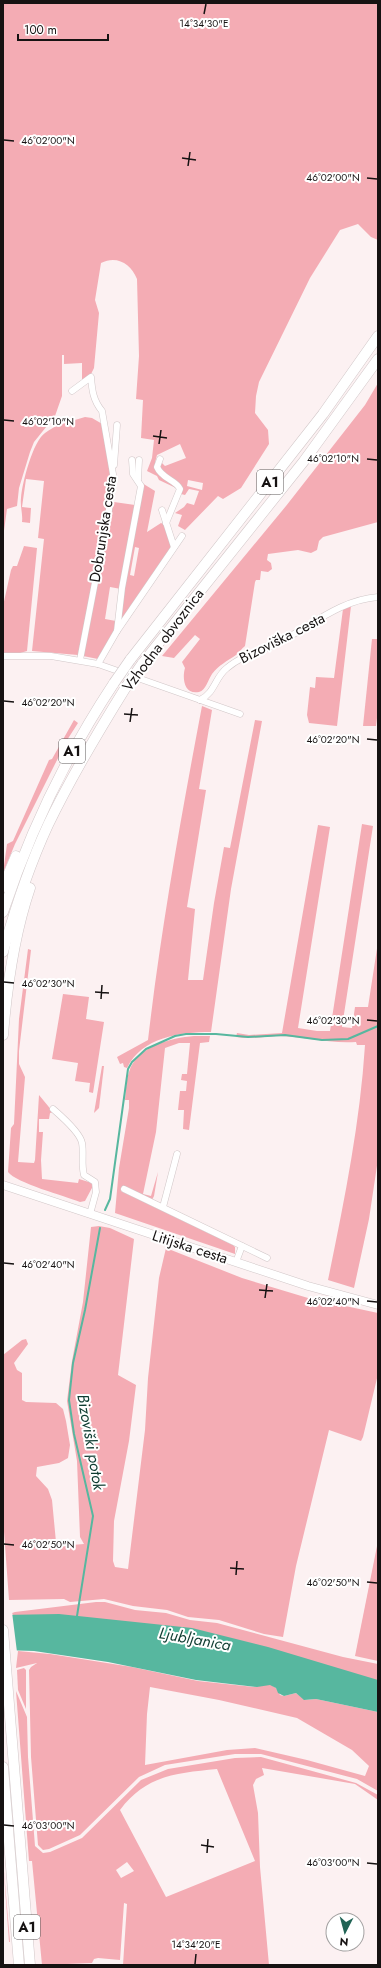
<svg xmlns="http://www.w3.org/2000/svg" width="381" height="1968" viewBox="0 0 381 1968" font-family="Jost,sans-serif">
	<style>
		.green { fill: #f4acb4; fill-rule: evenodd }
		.water { fill: #57b79f }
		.pier { fill: #fcf1f2 }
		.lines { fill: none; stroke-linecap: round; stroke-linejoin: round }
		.stream { stroke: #57b79f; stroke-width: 2 }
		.minor-casing { stroke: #d1c7c8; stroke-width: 7 }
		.major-casing { stroke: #d1c7c8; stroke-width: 9 }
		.highway-casing { stroke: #d1c7c8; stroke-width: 11 }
		.minor { stroke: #fff; stroke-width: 6 }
		.major { stroke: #fff; stroke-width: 8 }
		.highway { stroke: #fff; stroke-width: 10 }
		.highway-bridge-casing { stroke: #d1c7c8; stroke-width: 11; stroke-linecap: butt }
		.highway-bridge { stroke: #fff; stroke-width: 10 }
		.ticks { fill: none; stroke: #161212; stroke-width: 1.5 }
		.labels { text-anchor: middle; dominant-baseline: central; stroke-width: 4; stroke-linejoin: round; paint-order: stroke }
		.shield { fill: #fff; stroke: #5c5959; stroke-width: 1 }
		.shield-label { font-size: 14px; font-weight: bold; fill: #161212 }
		.street-label { font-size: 15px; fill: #161212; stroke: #fff }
		.water-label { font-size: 16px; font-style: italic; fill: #103d32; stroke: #fff }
		.ticks-label { font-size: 10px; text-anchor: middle; fill: #161212; stroke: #fff; stroke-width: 4; stroke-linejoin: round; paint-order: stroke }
	</style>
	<rect width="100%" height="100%" fill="#fcf1f2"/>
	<!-- green -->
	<g class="green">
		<path d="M3,3H378V240L371,237L358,224L340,230L310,278L259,382L256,396L255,413L268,430L269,444L241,488L223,499L218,496L185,530L178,526L182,515L175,513L184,507L187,503L194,505L199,491L189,489L185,495L181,494L182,488L159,469L162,463L165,466L186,458L180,444L157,455L155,463L157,473L177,486L176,488L159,480L157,476L147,471L152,458L154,440L141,438L143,400L136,399L139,356L137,279C131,264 117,255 101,263L95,300L99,313L94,368L91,374L82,380V363L64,364V355H62V396L55,416L34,442L30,452L19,488L17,506L7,509L3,538ZM188,480L203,483L202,490L187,486Z"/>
		<path d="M378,383V522L323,537L319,541L317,550L311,553L298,550L268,554L267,560L271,563L272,569L268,572L261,571L260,580H256L255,582L245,646C241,649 240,652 236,655C227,661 219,665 212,674C208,680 206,690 199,692C184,695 182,678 185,668L182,662L200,639L195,635L174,658L162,656L286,506L365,405Z"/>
		<path d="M85,417L92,418L104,425L111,476L110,493L78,655L32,651L44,539L38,538L44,481L26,479L22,507L31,508L30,523L22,522C23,514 20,507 21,498C22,483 33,441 45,433C56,424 72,421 85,417Z"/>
		<path d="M142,483L155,491L147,532L161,523L165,525L171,544L170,549L121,622L122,602ZM135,547L139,548L134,576L130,575Z"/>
		<path d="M114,502L135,505L121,589L110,587L105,619L116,621L114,633L98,659L83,656L112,503Z"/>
		<path d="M24,546L37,548L27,651L20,653H3V606L11,570L13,566H17Z"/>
		<path d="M351,606L337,726L309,723L307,715L310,687L315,688L316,677L334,678L343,609Z"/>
		<path d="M372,639H378V710L376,726H363Z"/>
		<path d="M202,706L212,710L199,789L206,790L187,907L195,909L188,980H203L214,903L224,847L230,848L255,720L262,721L231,889L211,1032C180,1032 142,1037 127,1068L124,1067L123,1063L120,1064L117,1057L148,1040C161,928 181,817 202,706Z"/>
		<path d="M74,720L78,723L60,751V754L15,844L3,873L7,844L13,841L49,760L52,759Z"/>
		<path d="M362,824L373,826L342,1027L352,1028L355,1007H368L378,942V1159L369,1219L354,1288L328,1280C344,1202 360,1124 365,1045H357L356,1042C329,1044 303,1036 276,1036C262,1037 250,1039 236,1037L237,1033L249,1035L282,1033L318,825L330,827L298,1028L317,1031H330Z"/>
		<path d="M28,949L31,950L19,1051V1064L25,1077L18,1162L34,1163L35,1160L39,1095L53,1112L50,1113L49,1119H39V1132H43L41,1160L42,1179L78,1183L79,1179L92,1183L93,1186L85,1201L80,1202C65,1196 16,1183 8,1172L11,1128L14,1124L19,1019Z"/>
		<path d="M63,994L89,997L86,1019L104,1022L93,1093L89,1092L90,1083L75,1081L78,1063L52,1059Z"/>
		<path d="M194,1036H210L209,1042L200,1043L189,1130L183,1129L184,1110H178L180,1091H186L187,1081L181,1080L182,1074H187L190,1043H179L165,1048L156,1132L143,1194L151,1196L158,1172L154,1196L152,1200L122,1186L121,1191L233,1245L235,1247V1254L115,1213L119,1168L129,1108V1100H125C126,1090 126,1081 129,1072C137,1046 171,1038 194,1036Z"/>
		<path d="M102,1066H104L99,1108L94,1113Z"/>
		<path d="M99,1226L110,1228L134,1239L118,1375L136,1385L129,1441L114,1521L113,1561L115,1567L128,1569L145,1430L148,1378L159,1278L166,1248L242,1278L308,1298L378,1313V1374L363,1437L361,1441L329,1430L296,1566L283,1637L264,1634L219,1620L188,1617L167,1610L133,1606L104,1599L70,1602L64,1599L9,1600L3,1518V1355L22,1340L26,1339L28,1344L14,1363L17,1370L22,1373V1400L26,1402L56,1403L63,1409L66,1421L70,1445L68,1458L59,1463L37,1467L36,1476L48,1489L52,1500L56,1542L59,1546L84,1544L80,1537L77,1461L67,1401L72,1361L83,1302L91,1227Z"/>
		<path d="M378,1541V1661L355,1656Z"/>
		<path d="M96,1602H105L135,1610L166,1613L190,1620L217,1623L343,1657L378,1664V1682L13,1616L12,1613L15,1612Z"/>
		<path d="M18,1651L50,1654L132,1667L198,1681L254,1687L270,1684L276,1688L280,1695L284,1696L296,1693L305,1700L316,1699L378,1712V1791L357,1779L261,1754H235L165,1765L139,1777L80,1835L49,1849L43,1850L38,1845L31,1757L29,1670L31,1667L37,1663L16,1668ZM150,1687L219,1700L297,1718L352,1750L369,1766L365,1776L307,1760L255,1748L227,1750L145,1765L147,1714Z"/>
		<path d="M24,1668L26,1670V1709L18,1690L17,1670Z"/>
		<path d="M16,1691L27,1717L28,1757L35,1846L43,1853L50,1852L82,1838L141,1780L168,1769L235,1758L261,1757L356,1783L378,1795V1800L355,1784L262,1768L264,1775L256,1779L253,1785L258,1813L260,1867L269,1965H123L127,1904L124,1903L120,1960L98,1958L94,1959L92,1963L42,1965L32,1861H29ZM217,1769L255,1861L166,1897L120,1810C146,1775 177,1773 217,1769ZM127,1862L134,1871L121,1878L116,1870Z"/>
		<path d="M3,1860L10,1942H9Z"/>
	</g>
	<!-- water -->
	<path class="water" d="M59,1614L192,1628L268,1647L378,1680V1712L316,1699L304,1700L296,1693L284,1696L278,1693L276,1688L270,1685L257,1687L196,1680L108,1662L34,1651L3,1650V1615Z"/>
	<!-- pier -->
	<path class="pier" d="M12,1612L17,1652H3V1613Z"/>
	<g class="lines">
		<!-- stream -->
		<g class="stream">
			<path d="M105,1210L110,1199L128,1069L132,1062L146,1049L175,1036L186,1034H216L248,1037L285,1035L322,1040L348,1039L378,1026"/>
			<path d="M77,1616L93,1516L74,1434L69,1400L73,1363L85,1310L100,1228"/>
		</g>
		<defs>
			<g id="minor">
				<path d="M72,391L91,377C92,390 93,400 102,411L113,474L109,510L80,660"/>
				<path d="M160,459L157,467C162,479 176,480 180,489L166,523"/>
				<path d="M114,465L117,425"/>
				<path d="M138,479L139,460"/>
				<path d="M162,510L174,547"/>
				<path d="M117,631L122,588L141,486L133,474L132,460"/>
				<path d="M3,656H51L98,664L240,714"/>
				<path d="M98,664L117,631L182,536"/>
				<path d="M200,700C215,693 215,677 227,668C241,656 260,651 276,644C310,627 339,600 378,597"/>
				<path d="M53,1109C61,1116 80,1132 82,1143C84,1153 81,1164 84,1175L95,1182L96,1192L90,1214"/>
				<path d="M124,1189L267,1258"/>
				<path d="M163,1207L177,1154"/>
				<path d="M236,1262L242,1246"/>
			</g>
			<path id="major" d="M3,1185L308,1286L378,1305"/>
			<g id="highway">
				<path d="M130,660L323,414L378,336"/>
				<path d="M142,664L304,461L378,359"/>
				<path d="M3,887L16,856"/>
				<path d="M3,912C30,831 67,754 114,683"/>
				<path d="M3,952C15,909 29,866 48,825C71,777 98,732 126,687"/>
				<path d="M3,1035C7,985 14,935 30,888"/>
				<path d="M3,1630L30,1965"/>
				<path d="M3,1767L19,1965"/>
			</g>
		</defs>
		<!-- minor casing -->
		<use href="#minor" class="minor-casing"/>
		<!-- major casing -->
		<use href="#major" class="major-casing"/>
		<!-- highway casing -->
		<use href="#highway" class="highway-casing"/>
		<!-- minor -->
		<use href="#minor" class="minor"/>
		<!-- major -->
		<use href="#major" class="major"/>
		<!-- highway -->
		<use href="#highway" class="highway"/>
		<defs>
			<g id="highway-bridge">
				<path d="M114,683L130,660"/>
				<path d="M126,687L142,664"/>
			</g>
		</defs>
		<!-- highway-bridge casing -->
		<use href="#highway-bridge" class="highway-bridge-casing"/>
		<!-- highway-bridge -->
		<use href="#highway-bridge" class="highway-bridge"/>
	</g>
	<!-- ticks -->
	<path class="ticks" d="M204,14L206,4M4,140L14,141M182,158L196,160M188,166L190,152M367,178L377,179M4,420L14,421M153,436L167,438M159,444L161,430M367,459L377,460M4,701L14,702M124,714L138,715M130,722L132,708M367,739L377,740M4,982L14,983M95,992L109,993M101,999L102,985M367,1020L377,1021M4,1263L14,1264M259,1290L273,1291M265,1298L267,1284M367,1301L377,1302M4,1544L14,1545M230,1568L244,1569M236,1575L237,1561M367,1582L377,1583M4,1825L14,1826M201,1845L214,1847M207,1853L208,1839M367,1863L377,1864M195,1964L196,1954"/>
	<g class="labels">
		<!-- shield labels -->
		<g class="shield">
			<rect x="257" y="470" width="26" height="24" rx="3"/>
			<rect x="59" y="739" width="26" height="24" rx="3"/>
			<rect x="14" y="1915" width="26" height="24" rx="3"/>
		</g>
		<g class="shield-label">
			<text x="270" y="482">A1</text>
			<text x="72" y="751">A1</text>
			<text x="27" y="1927">A1</text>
		</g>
		<!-- street labels -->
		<g class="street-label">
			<text transform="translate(103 529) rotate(-81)">Dobrunjska cesta</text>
			<text transform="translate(282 638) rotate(-27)">Bizoviška cesta</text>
			<text transform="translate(163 640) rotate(-53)">Vzhodna obvoznica</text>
			<text transform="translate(190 1247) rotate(18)">Litijska cesta</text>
		</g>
		<!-- water labels -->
		<g class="water-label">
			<text transform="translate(91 1442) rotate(80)">Bizoviški potok</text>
			<text transform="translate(195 1639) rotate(10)">Ljubljanica</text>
		</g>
	</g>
	<g class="ticks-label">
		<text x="204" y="27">14°34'30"E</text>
		<text x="48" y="144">46°02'00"N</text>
		<text x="333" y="181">46°02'00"N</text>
		<text x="48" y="425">46°02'10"N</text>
		<text x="333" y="462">46°02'10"N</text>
		<text x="48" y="706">46°02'20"N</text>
		<text x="333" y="743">46°02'20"N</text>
		<text x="48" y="987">46°02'30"N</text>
		<text x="333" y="1024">46°02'30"N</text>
		<text x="48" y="1268">46°02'40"N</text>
		<text x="333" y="1305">46°02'40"N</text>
		<text x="48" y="1548">46°02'50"N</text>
		<text x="333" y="1586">46°02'50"N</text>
		<text x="48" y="1829">46°03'00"N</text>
		<text x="333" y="1866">46°03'00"N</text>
		<text x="196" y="1948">14°34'20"E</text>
	</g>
	<!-- border -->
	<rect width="381" height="1968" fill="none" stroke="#161212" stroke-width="8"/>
	<!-- north arrow -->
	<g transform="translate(345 1932) rotate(186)"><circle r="19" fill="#ffffff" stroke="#a2a0a0"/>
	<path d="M0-3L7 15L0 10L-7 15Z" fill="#216455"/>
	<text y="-6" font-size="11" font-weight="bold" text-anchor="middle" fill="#161212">N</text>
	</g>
	<!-- scale -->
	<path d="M18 34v6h90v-6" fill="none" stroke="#161212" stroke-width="2"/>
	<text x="24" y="34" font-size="12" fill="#161212" stroke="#ffffff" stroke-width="3" paint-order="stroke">100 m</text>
</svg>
